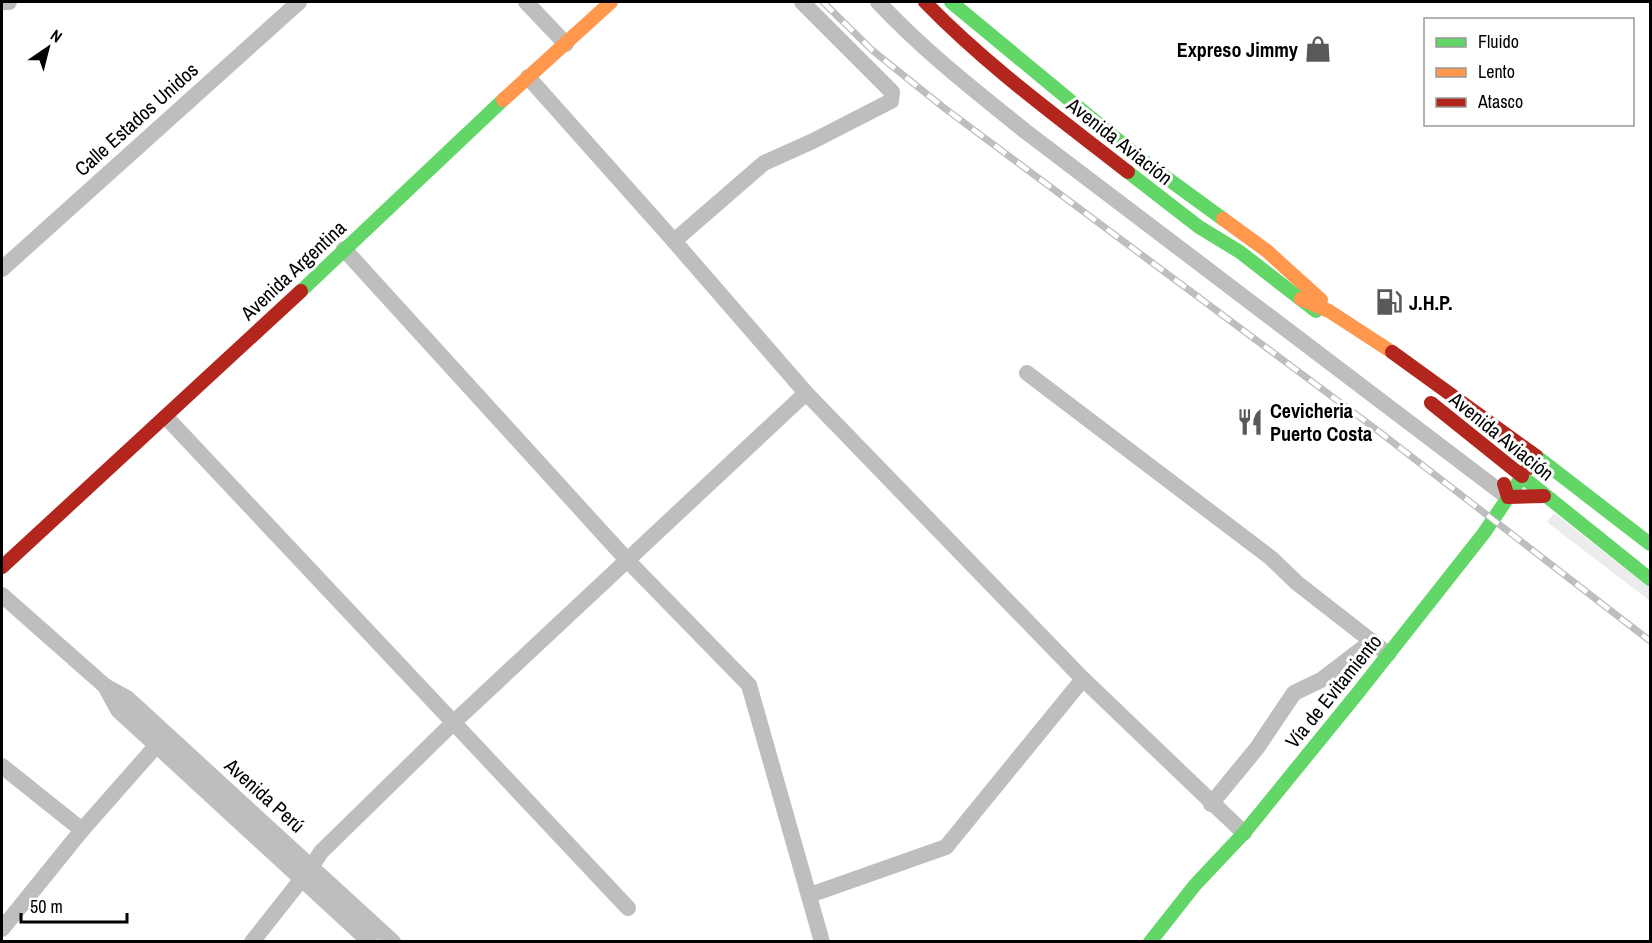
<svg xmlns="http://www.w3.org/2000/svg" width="1652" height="943" viewBox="0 0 1652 943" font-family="'Archivo Narrow',sans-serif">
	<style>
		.green { fill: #ececec }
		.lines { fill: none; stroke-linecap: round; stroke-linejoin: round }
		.street { stroke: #bebebe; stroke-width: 16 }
		.fast { stroke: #63d668; stroke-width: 14 }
		.slow { stroke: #ff974d; stroke-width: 14 }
		.jam { stroke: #b3261e; stroke-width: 14 }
		.rail-casing { stroke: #bebebe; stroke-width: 7 }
		.rail { stroke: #fff; stroke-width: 4.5; stroke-dasharray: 14; stroke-linecap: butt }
		.labels { text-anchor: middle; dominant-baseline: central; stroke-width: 6; stroke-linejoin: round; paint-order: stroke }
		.poi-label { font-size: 20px; font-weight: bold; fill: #000; stroke: #fff; text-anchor: start }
		.street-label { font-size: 20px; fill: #000; stroke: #fff }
	</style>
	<rect width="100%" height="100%" fill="#fff"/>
	<!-- green -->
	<path class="green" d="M1554,513L1650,588V601L1547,522Z"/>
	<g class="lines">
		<!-- street -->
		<g class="street">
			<path d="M2,2H9"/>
			<path d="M526,2L566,44"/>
			<path d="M878,2C923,50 974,90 1025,131L1506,496"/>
			<path d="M528,77L674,241L806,393L1083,679L1244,833"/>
			<path d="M674,241L764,163L813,141L891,101L892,92L802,2"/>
			<path d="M344,249L628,561L749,685L822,942"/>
			<path d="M2,269L299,2"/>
			<path d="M1027,373L1271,558L1297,583L1388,654"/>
			<path d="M166,417L628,908"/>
			<path d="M2,595L105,686L127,698L393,942"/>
			<path d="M105,686L118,710L370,942"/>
			<path d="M2,766L82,830"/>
			<path d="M1211,804L1257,748L1294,693L1321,680L1372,641"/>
			<path d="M810,895L946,847L1083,679"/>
			<path d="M2,929L82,830L164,737"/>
			<path d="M252,942L312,866L321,852L453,723L806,393"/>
		</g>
		<!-- fast -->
		<g class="fast">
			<path d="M951,2L1142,160L1223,219"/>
			<path d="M1128,172L1199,227L1240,252L1316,311"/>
			<path d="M301,291L503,100"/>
			<path d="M1536,456L1650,544"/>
			<path d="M1529,482L1650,579"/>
			<path d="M1150,942L1195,885L1244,833L1357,694L1484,533L1528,468"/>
		</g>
		<!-- slow -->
		<g class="slow">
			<path d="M503,100L611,2"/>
			<path d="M1223,219L1267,251L1321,300"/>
			<path d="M1301,299L1329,311L1392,352"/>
		</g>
		<!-- jam -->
		<g class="jam">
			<path d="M925,2C986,65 1059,118 1128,172"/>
			<path d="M1392,352L1536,456L1528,468"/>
			<path d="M1431,403L1522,476"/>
			<path d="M1504,484L1508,497L1544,496"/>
			<path d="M2,567L301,291"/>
		</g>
		<defs>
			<path id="rail" d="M823,2L872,50L943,107L1377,430L1650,641"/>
		</defs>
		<!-- rail casing -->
		<use href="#rail" class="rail-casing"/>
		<!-- rail -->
		<use href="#rail" class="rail"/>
	</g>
	<!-- icons -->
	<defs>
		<symbol id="shop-bare" viewBox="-9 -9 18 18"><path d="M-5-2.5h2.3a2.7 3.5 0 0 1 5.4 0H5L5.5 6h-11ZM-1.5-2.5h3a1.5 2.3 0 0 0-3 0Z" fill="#595959" stroke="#fff" stroke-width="2.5" paint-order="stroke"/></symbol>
		<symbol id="fuel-bare" viewBox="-9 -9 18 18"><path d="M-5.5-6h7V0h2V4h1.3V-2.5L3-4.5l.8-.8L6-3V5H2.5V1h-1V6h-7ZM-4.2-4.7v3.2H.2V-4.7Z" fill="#595959" stroke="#fff" stroke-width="2.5" paint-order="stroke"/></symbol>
		<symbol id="restaurant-bare" viewBox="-9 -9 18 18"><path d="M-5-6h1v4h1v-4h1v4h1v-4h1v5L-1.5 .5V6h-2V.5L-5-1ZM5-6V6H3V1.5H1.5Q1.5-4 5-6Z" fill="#595959" stroke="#fff" stroke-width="2.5" paint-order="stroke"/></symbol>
	</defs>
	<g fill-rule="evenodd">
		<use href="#shop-bare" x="1299" y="30" width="38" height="38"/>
		<use href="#fuel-bare" x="1370" y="283" width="38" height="38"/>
		<use href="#restaurant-bare" x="1231" y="403" width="38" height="38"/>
	</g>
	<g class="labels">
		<!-- poi labels -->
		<g class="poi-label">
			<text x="1298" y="49" text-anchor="end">Expreso Jimmy</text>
			<text x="1409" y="302">J.H.P.</text>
			<text x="1270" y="410">Cevicheria<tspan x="1270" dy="23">Puerto Costa</tspan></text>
		</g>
		<!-- street labels -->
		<g class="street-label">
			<text transform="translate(136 119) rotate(-42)">Calle Estados Unidos</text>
			<text transform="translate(1120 141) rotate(38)">Avenida Aviación</text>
			<text transform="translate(293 270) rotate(-43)">Avenida Argentina</text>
			<text transform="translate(1502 436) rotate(39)">Avenida Aviación</text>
			<text transform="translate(1333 691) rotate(-51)">Vía de Evitamiento</text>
			<text transform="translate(265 795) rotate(42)">Avenida Perú</text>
		</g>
	</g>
	<!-- border -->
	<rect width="1652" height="943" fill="none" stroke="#000000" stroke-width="6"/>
	<!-- legend -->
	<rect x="1424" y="18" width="210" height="108" fill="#ffffff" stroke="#999999" stroke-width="1.5"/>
	<rect x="1436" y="38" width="30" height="9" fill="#63d668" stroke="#999999" stroke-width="1.5"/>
	<text x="1478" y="48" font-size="18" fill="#000000">Fluido</text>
	<rect x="1436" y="68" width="30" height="9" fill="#ff974d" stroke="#999999" stroke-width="1.5"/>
	<text x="1478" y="78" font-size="18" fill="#000000">Lento</text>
	<rect x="1436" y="98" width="30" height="9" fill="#b3261e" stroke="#999999" stroke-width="1.5"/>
	<text x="1478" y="108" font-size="18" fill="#000000">Atasco</text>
	<!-- north arrow -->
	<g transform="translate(48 48) rotate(35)" stroke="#ffffff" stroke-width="4.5" paint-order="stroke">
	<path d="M0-4.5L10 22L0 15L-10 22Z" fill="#000000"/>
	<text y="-9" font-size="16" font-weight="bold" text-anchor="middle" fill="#000000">N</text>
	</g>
	<!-- scale -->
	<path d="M21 913v9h106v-9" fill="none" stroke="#000000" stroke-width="3"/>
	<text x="30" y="913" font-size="18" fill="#000000" stroke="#ffffff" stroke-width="4.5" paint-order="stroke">50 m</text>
</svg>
